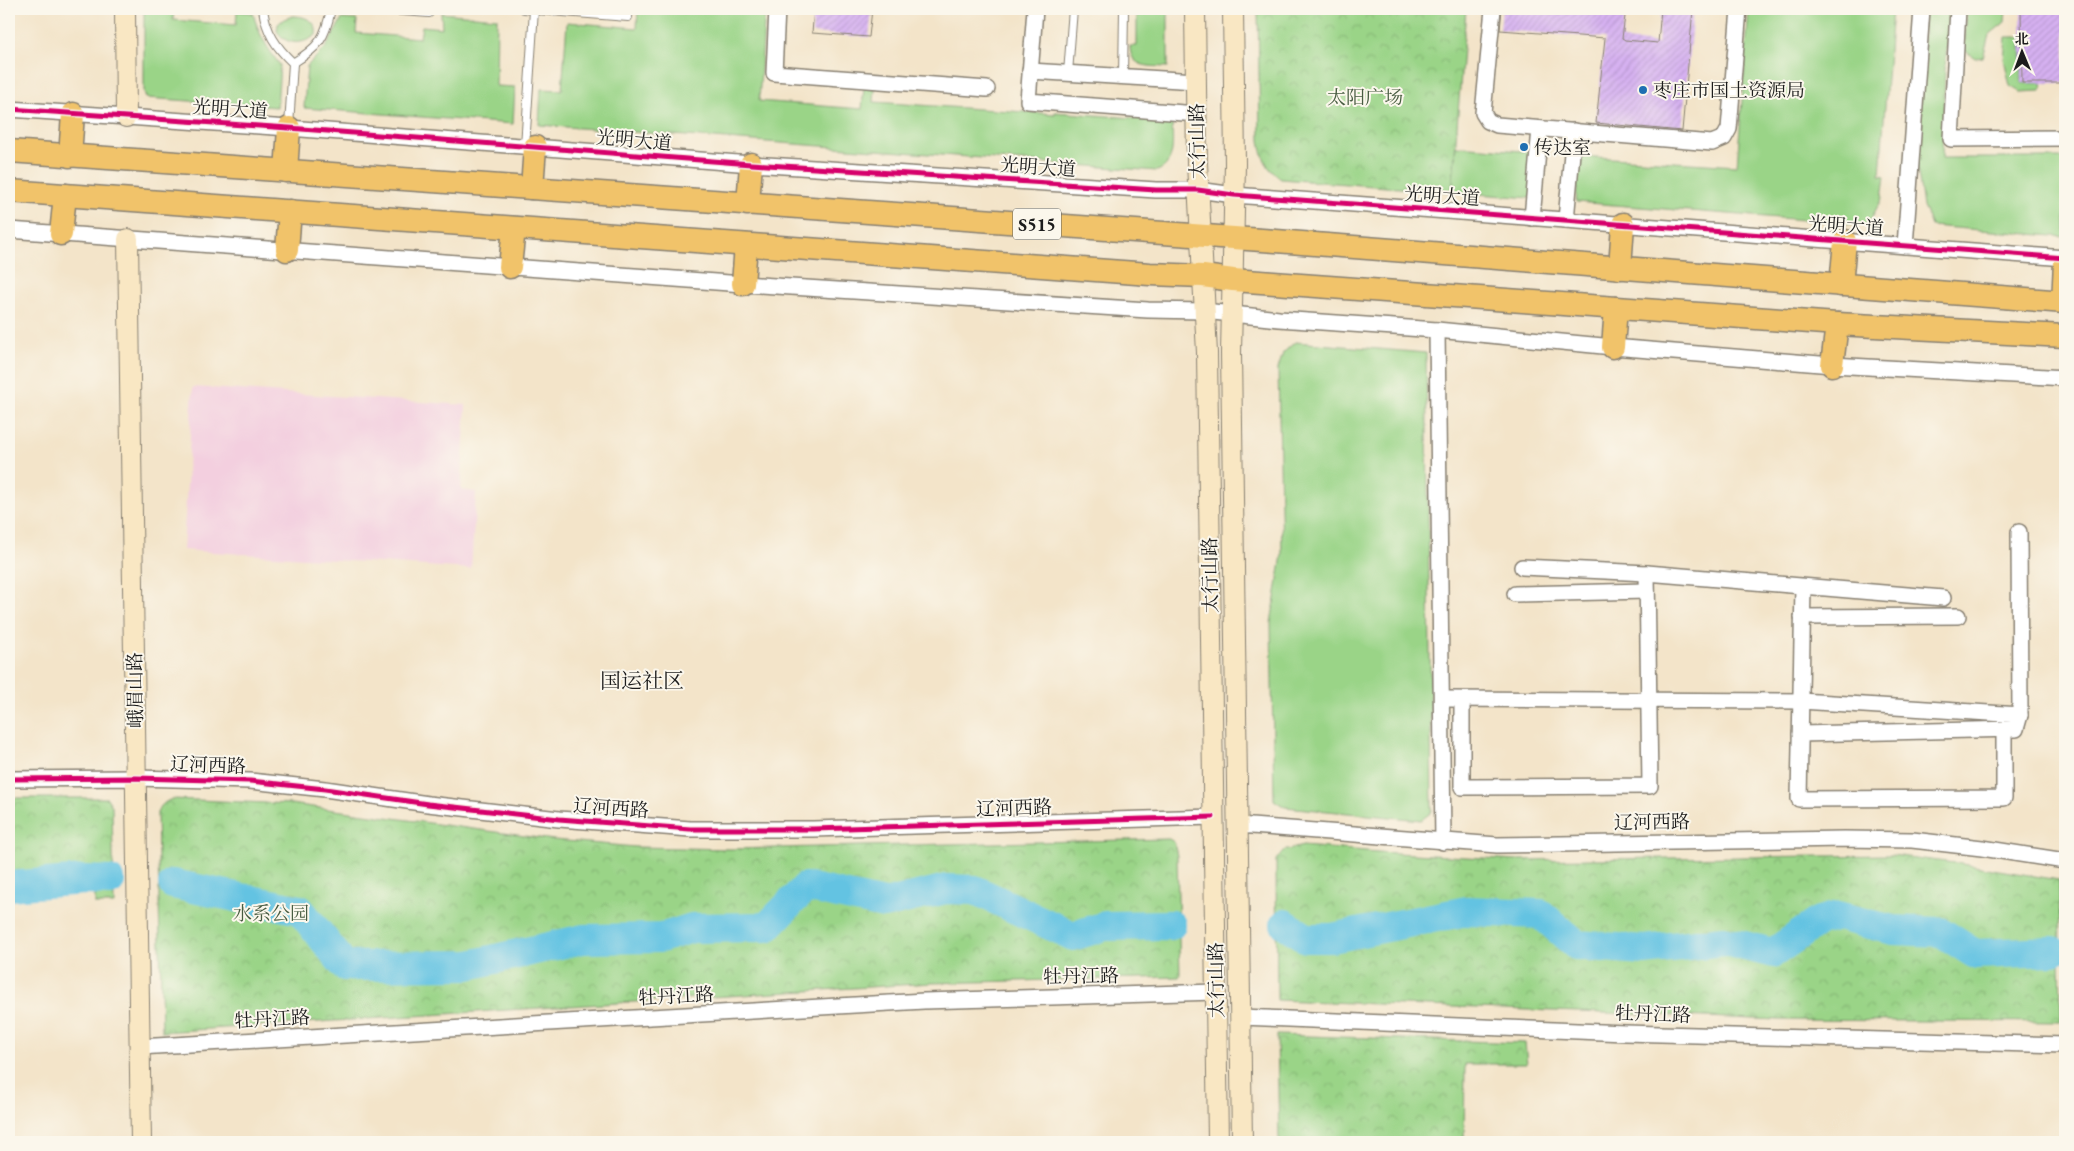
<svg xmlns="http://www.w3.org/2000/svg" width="2074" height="1151" viewBox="0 0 2074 1151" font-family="'EB Garamond','Noto Serif SC',serif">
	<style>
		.built { fill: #f3cfdf }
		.green { fill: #9ad487; stroke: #5b7852 }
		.park { fill: url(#park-crowns); stroke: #5b7852 }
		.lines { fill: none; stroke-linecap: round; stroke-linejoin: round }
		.river { stroke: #64c3e2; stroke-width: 30 }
		.building { fill: url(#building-hatch) }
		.lane-casing { stroke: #888072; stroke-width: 10 }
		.street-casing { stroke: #888072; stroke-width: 18 }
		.secondary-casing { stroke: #888072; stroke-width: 22 }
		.primary-casing { stroke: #888072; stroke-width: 25 }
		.lane { stroke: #fff; stroke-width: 8 }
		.street { stroke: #fff; stroke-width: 15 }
		.secondary { stroke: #f9e7c3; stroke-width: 20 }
		.primary { stroke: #f1c36a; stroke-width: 22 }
		.cycleway-casing { stroke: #fbf7ec; stroke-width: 8 }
		.cycleway { stroke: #d6006c; stroke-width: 5 }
		.poi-dot { fill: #1f6fb2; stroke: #fbf7ec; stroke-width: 2 }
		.labels { text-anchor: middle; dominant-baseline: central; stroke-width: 4; stroke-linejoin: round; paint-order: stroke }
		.shield { fill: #fbf7ec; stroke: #5f5e5a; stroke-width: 1 }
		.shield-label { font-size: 18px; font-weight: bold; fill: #1c1c1c }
		.poi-label { font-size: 19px; fill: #1c1c1c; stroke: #fbf7ec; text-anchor: start }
		.park-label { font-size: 19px; fill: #485c41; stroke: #fbf7ec }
		.street-label { font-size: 19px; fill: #1c1c1c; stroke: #fbf7ec }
		.quarter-label { font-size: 21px; fill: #1c1c1c; stroke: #fbf7ec }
	</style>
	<defs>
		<pattern id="park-crowns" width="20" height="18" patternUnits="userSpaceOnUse" patternTransform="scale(1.25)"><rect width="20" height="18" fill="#9ad487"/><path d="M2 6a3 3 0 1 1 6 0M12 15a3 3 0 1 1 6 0" fill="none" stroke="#84b574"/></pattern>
		<pattern id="building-hatch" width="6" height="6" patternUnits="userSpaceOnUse" patternTransform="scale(1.25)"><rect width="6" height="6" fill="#d6b1f1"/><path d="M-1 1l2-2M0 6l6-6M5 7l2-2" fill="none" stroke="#b798ce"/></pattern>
	</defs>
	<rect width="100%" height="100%" fill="#fbf7ec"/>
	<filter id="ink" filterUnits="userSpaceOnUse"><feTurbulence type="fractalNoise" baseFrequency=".02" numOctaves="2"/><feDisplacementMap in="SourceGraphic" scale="10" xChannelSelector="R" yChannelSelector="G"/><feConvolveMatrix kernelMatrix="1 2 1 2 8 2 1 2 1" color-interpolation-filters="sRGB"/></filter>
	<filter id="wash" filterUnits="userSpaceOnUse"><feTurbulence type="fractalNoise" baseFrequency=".0096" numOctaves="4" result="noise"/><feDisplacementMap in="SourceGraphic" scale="20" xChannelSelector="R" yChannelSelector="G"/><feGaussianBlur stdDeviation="1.12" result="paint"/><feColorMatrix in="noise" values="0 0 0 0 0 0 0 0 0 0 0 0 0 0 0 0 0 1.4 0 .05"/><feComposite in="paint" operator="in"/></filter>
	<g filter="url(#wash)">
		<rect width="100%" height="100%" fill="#f3e4c9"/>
		<!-- built -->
		<path class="built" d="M193,387L466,405L461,490L476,492L471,569L183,550Z"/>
		<!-- green -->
		<g class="green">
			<path d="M144,9H174L173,20L236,25L237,11L253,13C258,33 267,48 280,65L277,107L146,98L144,92Z"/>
			<path d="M638,9H765L759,101L862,109L864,87L875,88L874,102L1055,114V112L1172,121C1172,139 1177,164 1157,171L539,125L541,89L562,90L567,22L637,28Z"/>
			<path d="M1137,9H1168V67C1151,66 1130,69 1130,46H1137Z"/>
			<path d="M1749,9H1892L1880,175L1885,176L1882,198L1868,225L1576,202L1579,156L1737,166Z"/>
			<path d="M1925,9H1950L1945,69L1942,158H2065V237L1931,226L1923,206L1916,159Z"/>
			<path d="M1967,9H2006L2005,22L1989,35L1983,57L1975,58L1964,50Z"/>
			<path d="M441,13L497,18L496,86L515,87L513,124L304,108L307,66L326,47L342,19L357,20L356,33L420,38L422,26L442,28Z"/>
			<path d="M293,16C305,16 318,21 316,35C303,45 286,46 277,31L278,24L284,19Z"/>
			<path d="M2006,37H2021L2022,83H2042L2041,91L2020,92L2010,86L2004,59Z"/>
			<path d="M1456,146L1535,152L1531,198L1452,192Z"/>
			<path d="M1295,342L1426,353L1432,812L1421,820L1285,807L1274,800L1271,623L1282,555L1278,369L1283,353Z"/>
		</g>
		<!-- park -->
		<g class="park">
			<path d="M1258,9H1466L1452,192L1281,179C1265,167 1263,159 1260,140Z"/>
			<path d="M9,798H107L112,806L114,904H95V890L9,896Z"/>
			<path d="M173,799L291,804L554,840L636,847L730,849L1169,839L1174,842L1177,856L1180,977L932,983L162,1032L157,813C161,805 165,801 173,799Z"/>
			<path d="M1303,846L1379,852L1518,860L1892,855L1962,864L2059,880L2061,1022L1779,1020L1277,1000L1276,860L1283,851Z"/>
			<path d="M1277,1035L1525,1043L1527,1064H1465L1464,1142H1279Z"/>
		</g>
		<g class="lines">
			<!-- river -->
			<g class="river">
				<path d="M173,884L300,910L345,966L469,965L583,939L661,938L692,928L767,927L806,887L884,904L946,889L975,890L1073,936L1105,926L1171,925"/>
				<path d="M9,886L84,880L110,881"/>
				<path d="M1285,924L1306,938H1332L1467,911L1541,914L1576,945L1644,950L1724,941L1773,953L1819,921L1838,916L1893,930L1941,932L1975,954L2053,951"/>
			</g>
		</g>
		<g id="blocks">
			<!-- building -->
			<g class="building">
				<path d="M814,9H872L869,37L812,33Z"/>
				<path d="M1502,9H1626L1622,38L1625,40L1658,43L1661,9H1693L1682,131L1596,123L1605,38L1500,30Z"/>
				<path d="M2021,9H2065V83H2022Z"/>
			</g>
		</g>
	</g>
	<g filter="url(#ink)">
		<use href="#blocks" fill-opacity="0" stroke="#888072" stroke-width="1"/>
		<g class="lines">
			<defs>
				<g id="lane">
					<path d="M263,9C266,32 276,47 293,63L289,126"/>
					<path d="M375,9L429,13V9"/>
					<path d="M524,9L628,17L629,9"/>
					<path d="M293,63C319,47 325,39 331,9"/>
					<path d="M1068,73L1073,9"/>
					<path d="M1123,77L1124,9"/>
					<path d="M525,146L534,10"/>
				</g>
				<g id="street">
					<path d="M777,9L774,73L987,89"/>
					<path d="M1035,9L1028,101L1197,114"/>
					<path d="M1493,9L1483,113L1488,121L1497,125L1712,143L1724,138L1729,129L1739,9"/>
					<path d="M1958,9L1951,139L2065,138"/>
					<path d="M1030,71L1196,81"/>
					<path d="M9,109L289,128L751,164L1156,190H1198L1234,195L2065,258"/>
					<path d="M1532,218L1540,129"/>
					<path d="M1566,220L1574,131"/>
					<path d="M9,230L743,284L1148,310L1204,311L1279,319L1437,330L1613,347L1832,365L2065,378"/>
					<path d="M1905,246L1922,9"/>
					<path d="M1437,330L1443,842"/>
					<path d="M1522,567L1647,573L1943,598"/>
					<path d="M1803,587L1799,799L2004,798V730"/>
					<path d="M1515,594L1647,591"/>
					<path d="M1802,617L1958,616"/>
					<path d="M1442,699L1801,701L2020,715"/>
					<path d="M1462,700V787L1650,786L1647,573"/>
					<path d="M1800,734L2016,729L2020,715L2019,532"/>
					<path d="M9,779L136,778L250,781L325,789L428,804L559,819L690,829H813L1213,817"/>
					<path d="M1238,825L1497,845L1844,839L1912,840L1982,848L2065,861"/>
					<path d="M1241,1017L1625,1033L2065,1045"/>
					<path d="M139,1047L924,1001L1216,992"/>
				</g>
				<g id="secondary">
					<path d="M125,9L126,117"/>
					<path d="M1195,9L1197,163L1207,353L1218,1142"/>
					<path d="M1233,9L1235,164L1231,353L1242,1142"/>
					<path d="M128,239L141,1142"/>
				</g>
				<g id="primary">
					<path d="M9,151L1276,241L2065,302"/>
					<path d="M70,156L73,114"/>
					<path d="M286,171L289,128"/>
					<path d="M532,188L535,147"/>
					<path d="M9,191L1150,274L1203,276L1233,280L1837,324L2065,336"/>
					<path d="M748,204L751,164"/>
					<path d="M61,234L65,195"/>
					<path d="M287,250L290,211"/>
					<path d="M510,267L514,228"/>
					<path d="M1620,268L1623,224"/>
					<path d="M743,284L746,245"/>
					<path d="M1841,285L1845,241"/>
					<path d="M2063,302L2065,262"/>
					<path d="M1613,347L1616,308"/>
					<path d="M1832,365L1837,324"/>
				</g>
			</defs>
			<!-- lane casing -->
			<use href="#lane" class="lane-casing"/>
			<!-- street casing -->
			<use href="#street" class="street-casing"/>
			<!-- secondary casing -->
			<use href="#secondary" class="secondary-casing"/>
			<!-- primary casing -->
			<use href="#primary" class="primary-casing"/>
			<!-- lane -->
			<use href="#lane" class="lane"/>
			<!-- street -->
			<use href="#street" class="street"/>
			<!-- secondary -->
			<use href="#secondary" class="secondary"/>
			<!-- primary -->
			<use href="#primary" class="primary"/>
			<defs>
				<g id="cycleway">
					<path d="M9,109L289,128L751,164L1156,190H1198L1234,195L2065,258"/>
					<path d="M9,779L136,778L250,781L325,789L428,804L559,819L690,829H813L1213,817"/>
				</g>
			</defs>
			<!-- cycleway casing -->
			<use href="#cycleway" class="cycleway-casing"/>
			<!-- cycleway -->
			<use href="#cycleway" class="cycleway"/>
		</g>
	</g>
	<!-- markers -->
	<g class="poi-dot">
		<circle cx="1643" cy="90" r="5"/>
		<circle cx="1524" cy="147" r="5"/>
	</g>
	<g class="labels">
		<!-- shield labels -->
		<rect class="shield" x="1013" y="208.5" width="48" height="31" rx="4"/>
		<g class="shield-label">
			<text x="1037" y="224">S515</text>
		</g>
		<!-- poi labels -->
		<g class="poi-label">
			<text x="1653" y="90">枣庄市国土资源局</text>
			<text x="1534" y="147">传达室</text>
		</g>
		<!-- park labels -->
		<g class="park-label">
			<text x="1365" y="97">太阳广场</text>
			<text x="271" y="913">水系公园</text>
		</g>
		<!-- street labels -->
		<g class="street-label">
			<text transform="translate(230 109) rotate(4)">光明大道</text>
			<text transform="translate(634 140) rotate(5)">光明大道</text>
			<text transform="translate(1197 141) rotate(-91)">太行山路</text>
			<text transform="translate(1038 167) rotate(4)">光明大道</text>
			<text transform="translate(1442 196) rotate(4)">光明大道</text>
			<text transform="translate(1846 226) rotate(4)">光明大道</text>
			<text transform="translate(1210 575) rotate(-91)">太行山路</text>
			<text transform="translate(135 690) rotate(-91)">峨眉山路</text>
			<text transform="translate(208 765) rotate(2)">辽河西路</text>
			<text transform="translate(611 808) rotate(4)">辽河西路</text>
			<text transform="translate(1014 808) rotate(-2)">辽河西路</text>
			<text transform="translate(1652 822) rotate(-1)">辽河西路</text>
			<text transform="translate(1081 976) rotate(-1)">牡丹江路</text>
			<text transform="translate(1216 980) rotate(-91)">太行山路</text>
			<text transform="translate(676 996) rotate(-3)">牡丹江路</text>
			<text transform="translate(1653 1014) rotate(2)">牡丹江路</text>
			<text transform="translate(272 1019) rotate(-3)">牡丹江路</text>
		</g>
		<!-- quarter labels -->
		<g class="quarter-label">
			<text x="642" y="680">国运社区</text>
		</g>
	</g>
	<!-- margin -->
	<rect width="2074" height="1151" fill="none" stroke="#fbf7ec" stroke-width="30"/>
	<!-- north arrow -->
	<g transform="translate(2022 52) rotate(359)" stroke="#fbf7ec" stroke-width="4" paint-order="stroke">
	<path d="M0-4L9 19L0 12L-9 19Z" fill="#1c1c1c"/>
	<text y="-8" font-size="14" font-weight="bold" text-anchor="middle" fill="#1c1c1c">北</text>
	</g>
</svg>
